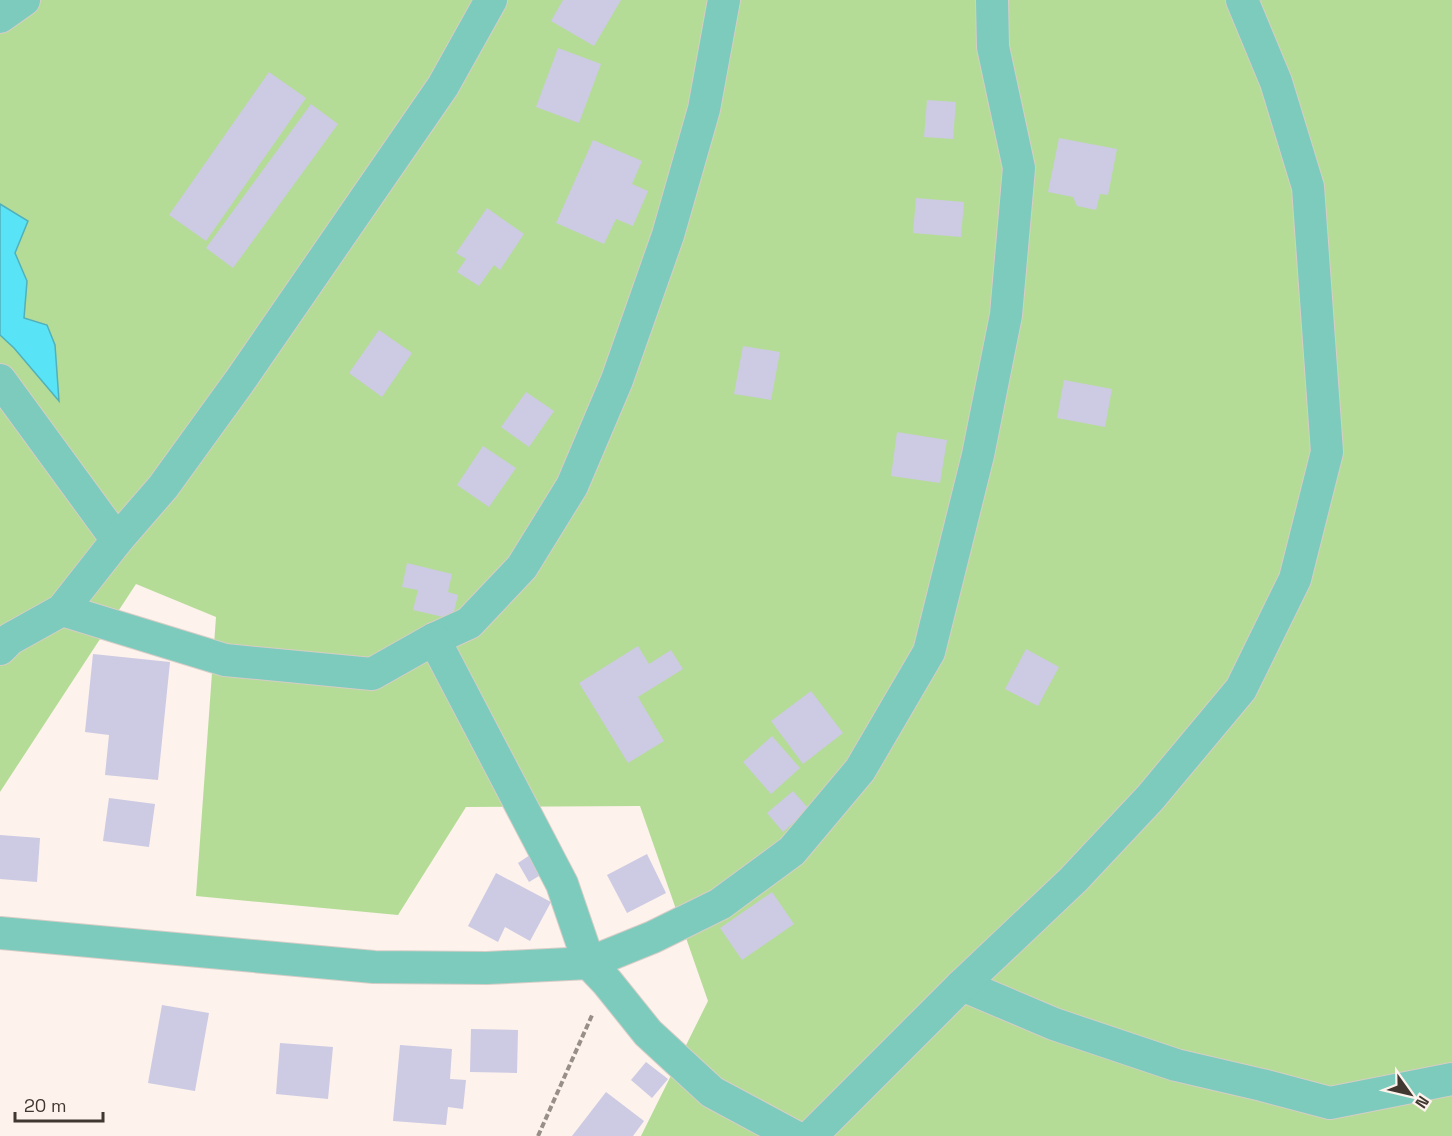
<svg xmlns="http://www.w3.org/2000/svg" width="1452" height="1136" viewBox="0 0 1452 1136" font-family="'Space Grotesk',sans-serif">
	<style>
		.green { fill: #b4dc96 }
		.water { fill: #58e4f6; stroke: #51b0bb; stroke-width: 1.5 }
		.building { fill: #cdcae3 }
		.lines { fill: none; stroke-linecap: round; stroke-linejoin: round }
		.minor-casing { stroke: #d7cdc7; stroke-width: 34 }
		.path { stroke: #998f89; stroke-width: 4; stroke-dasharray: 6 3; stroke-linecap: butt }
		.minor { stroke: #7ccbbd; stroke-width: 32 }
	</style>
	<rect width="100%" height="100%" fill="#fdf2ec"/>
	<!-- green -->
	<path class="green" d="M0,0H1452V1136H641L708,1001L640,806L466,807L398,915L196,896L216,617L136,584L0,792Z"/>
	<!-- water -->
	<path class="water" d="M0,204L28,221L15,253L27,281L24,318L47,325L55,345L59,401L14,348L0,335Z"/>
	<!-- building -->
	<g class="building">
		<path d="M563,0H621L594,46L551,21Z"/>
		<path d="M558,48L601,64L579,123L536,107Z"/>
		<path d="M269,72L306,98L206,241L169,215Z"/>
		<path d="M927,100L956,102L953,139L924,137Z"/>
		<path d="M311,104L338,124L233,268L206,248Z"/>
		<path d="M1059,138L1117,149L1108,195L1100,194L1096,210L1077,206L1073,197L1048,192Z"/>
		<path d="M593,140L642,161L632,184L648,191L633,226L616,219L604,244L556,223Z"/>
		<path d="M916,198L964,202L961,237L913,233Z"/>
		<path d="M487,208L524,234L500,270L494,265L479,286L457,272L466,259L456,253Z"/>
		<path d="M379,330L412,353L382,397L349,373Z"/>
		<path d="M743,346L780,352L771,400L734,394Z"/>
		<path d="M1064,380L1112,389L1105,427L1057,418Z"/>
		<path d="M526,392L554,411L529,447L501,427Z"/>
		<path d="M897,432L947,440L940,483L891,476Z"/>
		<path d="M483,446L516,468L489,507L457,485Z"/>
		<path d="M407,563L452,574L448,592L458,595L452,619L413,610L418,590L402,587Z"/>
		<path d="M638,646L649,664L671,650L683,669L638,697L664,741L628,763L579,683Z"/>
		<path d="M1026,649L1059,667L1038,706L1005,689Z"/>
		<path d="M93,654L170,662L158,780L105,775L109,735L85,732Z"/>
		<path d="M811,691L843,733L803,764L771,721Z"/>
		<path d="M772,736L800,768L771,794L743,762Z"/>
		<path d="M793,791L809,809L783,832L767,813Z"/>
		<path d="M109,798L155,804L149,847L103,841Z"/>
		<path d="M0,835L40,838L37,882L0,879Z"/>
		<path d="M533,853L544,873L529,882L518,863Z"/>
		<path d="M647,854L666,893L627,913L607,875Z"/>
		<path d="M496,873L551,902L530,941L505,927L498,942L468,926Z"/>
		<path d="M772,892L794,924L742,960L720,928Z"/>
		<path d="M162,1005L209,1013L195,1091L148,1083Z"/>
		<path d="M471,1029L518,1030L517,1073L470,1072Z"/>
		<path d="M280,1043L333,1047L328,1099L276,1094Z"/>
		<path d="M400,1045L452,1049L450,1079L466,1080L463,1109L448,1107L446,1125L393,1121Z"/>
		<path d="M646,1062L668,1079L652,1098L631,1080Z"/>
		<path d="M606,1092L644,1121L633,1136H572Z"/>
	</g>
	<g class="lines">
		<defs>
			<g id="minor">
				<path d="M0,17L24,0"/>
				<path d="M0,380L117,540"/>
				<path d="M62,610L225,660L372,674L434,639L469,623L522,567L572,486L617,380L668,235L704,109L724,0"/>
				<path d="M434,639L562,884L589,963L607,982L648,1033L712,1092L794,1136"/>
				<path d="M0,649L10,639L62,610L117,540L163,487L239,382L443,86L491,0"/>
				<path d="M0,933L374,967L487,968L589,963L653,937L720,904L792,851L860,770L929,652L978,455L1006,315L1019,168L993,47L992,0"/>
				<path d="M962,985L1054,1024L1176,1065L1262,1085L1330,1103L1452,1079"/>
				<path d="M811,1136L962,985L1073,880L1150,798L1241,689L1295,579L1327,452L1308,187L1276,82L1242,0"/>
			</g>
		</defs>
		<!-- minor casing -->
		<use href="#minor" class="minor-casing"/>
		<!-- path -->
		<path class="path" d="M538,1136L593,1013"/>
		<!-- minor -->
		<use href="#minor" class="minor"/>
	</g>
	<!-- north arrow -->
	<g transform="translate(1410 1094) rotate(124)" stroke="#fdf2ec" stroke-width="4.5" paint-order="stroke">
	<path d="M0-4.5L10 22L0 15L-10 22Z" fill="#413731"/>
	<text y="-9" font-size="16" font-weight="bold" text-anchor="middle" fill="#413731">N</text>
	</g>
	<!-- scale -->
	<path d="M15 1112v9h88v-9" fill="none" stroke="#413731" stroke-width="3"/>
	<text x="24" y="1112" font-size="18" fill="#413731" stroke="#fdf2ec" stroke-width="4.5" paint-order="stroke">20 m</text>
</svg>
